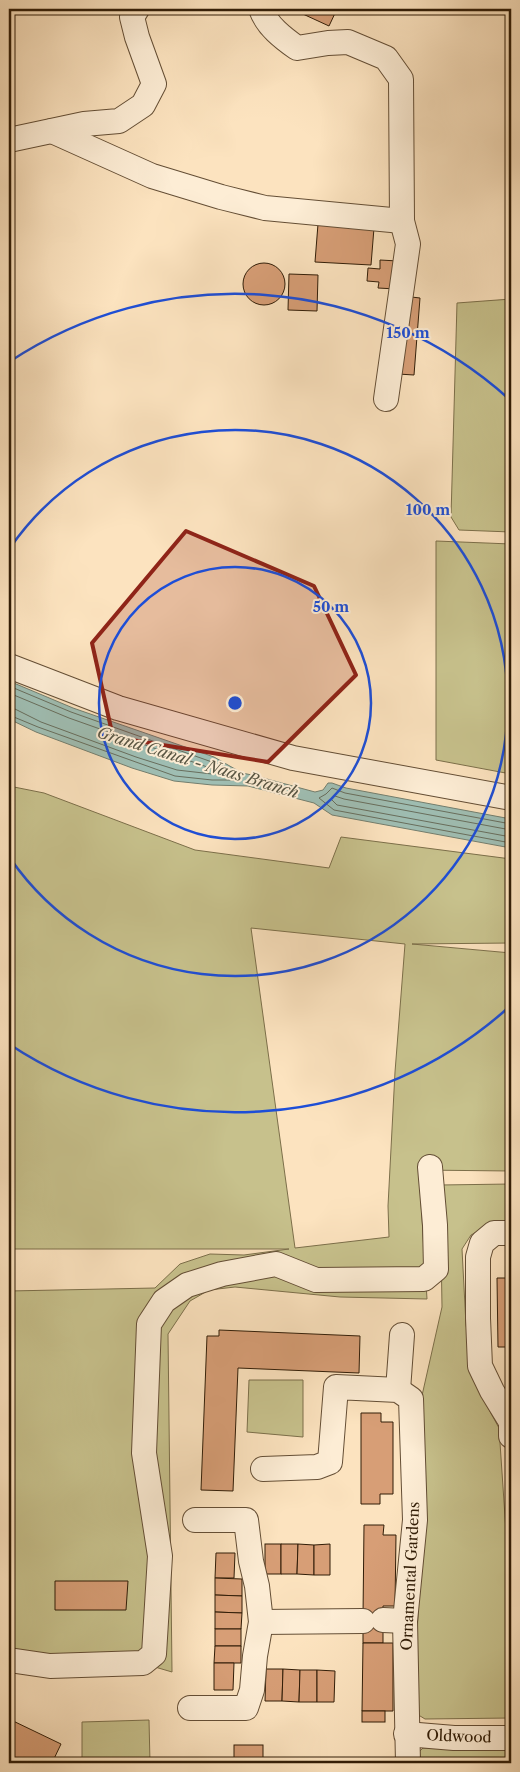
<svg xmlns="http://www.w3.org/2000/svg" width="520" height="1772" viewBox="0 0 520 1772" font-family="'Libre Caslon Text',serif">
	<style>
		.green { fill: #c7c18c; stroke: #7c6f4a; fill-rule: evenodd }
		.water { fill: #9fbeb3; stroke: #737e6e }
		.lines { fill: none; stroke-linecap: round; stroke-linejoin: round }
		.shore { stroke: #686e5d; stroke-width: 1 }
		.building { fill: #d79e76; stroke: #311d07 }
		.minor-casing { stroke: #644e35; stroke-width: 26 }
		.minor { stroke: #fdedd5; stroke-width: 24 }
		.marked { fill: #8f2418; fill-opacity: 0.2; stroke: #8f2418; stroke-width: 4; stroke-linejoin: round }
		.ring { fill: none; stroke: #1d4ed8; stroke-width: 2.5 }
		.labels { text-anchor: middle; dominant-baseline: central; stroke-width: 4; stroke-linejoin: round; paint-order: stroke }
		.street-label { font-size: 15px; fill: #311d07; stroke: #fdedd5 }
		.water-label { font-size: 16px; font-style: italic; fill: #585543; stroke: #fdedd5 }
		.centre { fill: #1d4ed8; stroke: #fdedd5; stroke-width: 2.5 }
		.ring-label { font-size: 15px; text-anchor: middle; font-weight: bold; fill: #1d4ed8; stroke: #fdedd5; stroke-width: 4; stroke-linejoin: round; paint-order: stroke }
	</style>
	<rect width="100%" height="100%" fill="#fce3bf"/>
	<filter id="stains"><feTurbulence type="fractalNoise" baseFrequency=".004" numOctaves="4"/><feColorMatrix values="0 0 0 0 .2 0 0 0 0 .09 0 0 0 0 .02 0 0 0 .5 -.17"/></filter>
	<radialGradient id="worn" r=".72"><stop offset=".6" stop-color="#630" stop-opacity="0"/><stop offset="1" stop-color="#630" stop-opacity=".3"/></radialGradient>
	<!-- green -->
	<g class="green">
		<path d="M511,299V532L459,530L451,517L457,303Z"/>
		<path d="M436,541L511,544V774L436,760Z"/>
		<path d="M9,786L44,793L195,850L329,868L341,837L511,859V943L412,944L511,953V1171L419,1170L427,1299L340,1297L235,1287L209,1290L190,1301L168,1334L172,1672L155,1667L9,1669V1291L155,1288L180,1264L210,1254L244,1255L289,1249H9ZM251,928L405,944L395,1072L388,1206L389,1237L295,1248Z"/>
		<path d="M511,1184V1223L492,1224L471,1235L462,1249L466,1325L474,1367L481,1395L499,1428L511,1605V1718L425,1719L412,1711L418,1617L421,1400L442,1307L440,1185Z"/>
		<path d="M249,1380H303V1437L247,1432Z"/>
		<path d="M149,1720L150,1763H82V1722Z"/>
		<path d="M502,1747L511,1754V1763H415L414,1757L423,1748Z"/>
	</g>
	<!-- water -->
	<path class="water" d="M9,681L73,708L214,757L242,773L252,775L315,792L323,790L328,783H332L346,788L511,819V848L332,815L314,803L248,786L212,785L174,781L132,768L36,732L9,719Z"/>
	<g class="lines">
		<!-- shore -->
		<g class="shore">
			<path d="M9,686L71,712L212,762L237,776L238,778L236,780H212L175,776L38,727L9,715"/>
			<path d="M9,693L69,718L210,768L214,770V772L212,774L177,770L136,757L41,722L15,709L9,708"/>
			<path d="M511,824L345,793L332,788L326,794L319,798L334,810L511,843"/>
			<path d="M511,830L344,799L335,796L331,799L337,805L511,837"/>
		</g>
	</g>
	<!-- building -->
	<g class="building">
		<path d="M292,9H337L329,26Z"/>
		<path d="M318,224L374,228L371,265L315,262Z"/>
		<path d="M380,260L398,261L396,289L378,288L379,282L367,281L368,268L380,269Z"/>
		<circle cx="264" cy="284" r="21"/>
		<path d="M289,274L318,275L317,311L288,310Z"/>
		<path d="M403,296L420,298L414,375L398,374Z"/>
		<path d="M507,1267H511V1358H507V1347H498L497,1278H507Z"/>
		<path d="M219,1330L360,1336L359,1373L238,1368L233,1491L201,1490L207,1336H219Z"/>
		<path d="M361,1413H381V1422H393V1494H380V1504H361Z"/>
		<path d="M364,1525H384L383,1535H396L395,1606H383V1616H363Z"/>
		<rect x="265" y="1544" width="16" height="30"/>
		<path d="M281,1544H298L297,1574H281Z"/>
		<path d="M298,1544L314,1545V1575L297,1574Z"/>
		<path d="M330,1544V1575H314V1545Z"/>
		<path d="M216,1553H235L234,1578H215Z"/>
		<path d="M215,1578L242,1579V1596L215,1595Z"/>
		<path d="M55,1581H128L126,1610H55Z"/>
		<path d="M215,1595L242,1596V1613L215,1612Z"/>
		<path d="M215,1612L242,1613L241,1629H215Z"/>
		<rect x="363" y="1616" width="20" height="27"/>
		<rect x="215" y="1629" width="26" height="17"/>
		<path d="M363,1643H393V1711H362Z"/>
		<path d="M215,1646H241V1663H214Z"/>
		<path d="M214,1663H234L233,1690H214Z"/>
		<path d="M266,1669H283L282,1701H265Z"/>
		<path d="M283,1669L300,1670L299,1702L282,1701Z"/>
		<path d="M300,1670H317V1702H299Z"/>
		<path d="M317,1670L335,1671L334,1702H317Z"/>
		<rect x="362" y="1711" width="23" height="11"/>
		<path d="M9,1719L61,1744L52,1763H9Z"/>
		<rect x="234" y="1745" width="29" height="18"/>
		<rect x="297" y="1759" width="17" height="4"/>
	</g>
	<g class="lines">
		<defs>
			<g id="minor">
				<path d="M261,9C267,26 283,38 297,48L328,43L348,42L386,58L401,79L402,221L408,244L386,399"/>
				<path d="M52,131L152,176L221,197L265,208L402,221"/>
				<path d="M9,140L84,124L119,121L143,105L154,84L137,37L132,17L137,9"/>
				<path d="M9,666L118,708L293,758L511,798"/>
				<path d="M511,1233H494L482,1243L478,1257V1318L480,1366L492,1391L511,1422V1436"/>
				<path d="M398,1390L402,1335"/>
				<path d="M263,1469L317,1467L330,1462L336,1387L398,1390L411,1399L415,1520L405,1621L408,1763"/>
				<path d="M383,1620L405,1621"/>
				<path d="M261,1622L363,1621"/>
				<path d="M9,1660L50,1666L143,1663L154,1654L160,1556L144,1453L149,1324L164,1301L187,1285L222,1274L276,1264L316,1280L424,1279L436,1269L435,1225L430,1167"/>
				<path d="M190,1708H246L252,1690L255,1656L261,1622L257,1586L251,1561L246,1520H195"/>
				<path d="M406,1734L454,1738H511"/>
			</g>
		</defs>
		<!-- minor casing -->
		<use href="#minor" class="minor-casing"/>
		<!-- minor -->
		<use href="#minor" class="minor"/>
	</g>
	<!-- marked area -->
	<path class="marked" d="M186,531L314,586L356,675L268,762L113,737L92,643Z"/>
	<!-- distance rings -->
	<g class="ring">
		<circle cx="235" cy="703" r="136"/>
		<path d="M10 548A273 273 0 1 1 10 858"/>
		<path d="M509 1007A409 409 0 0 1 9 1044M9 362A409 409 0 0 1 509 399"/>
	</g>
	<g class="labels">
		<!-- street labels -->
		<g class="street-label">
			<text transform="translate(410 1576) rotate(-87)">Ornamental Gardens</text>
			<text transform="translate(459 1736) rotate(2)">Oldwood</text>
		</g>
		<!-- water labels -->
		<g class="water-label">
			<text transform="translate(198 762) rotate(17)">Grand Canal - Naas Branch</text>
		</g>
	</g>
	<circle cx="235" cy="703" r="8" class="centre"/>
	<g class="ring-label">
		<text x="408" y="338">150 m</text>
		<text x="428" y="515">100 m</text>
		<text x="331" y="612">50 m</text>
	</g>
	<!-- margin -->
	<rect width="520" height="1772" fill="none" stroke="#fce3bf" stroke-width="30"/>
	<rect x="10" y="10" width="500" height="1752" fill="none" stroke="#311d07" stroke-width="2.5"/>
	<rect x="15" y="15" width="490" height="1742" fill="none" stroke="#311d07"/>
	<rect width="100%" height="100%" filter="url(#stains)"/>
	<rect width="100%" height="100%" fill="url(#worn)"/>
</svg>
